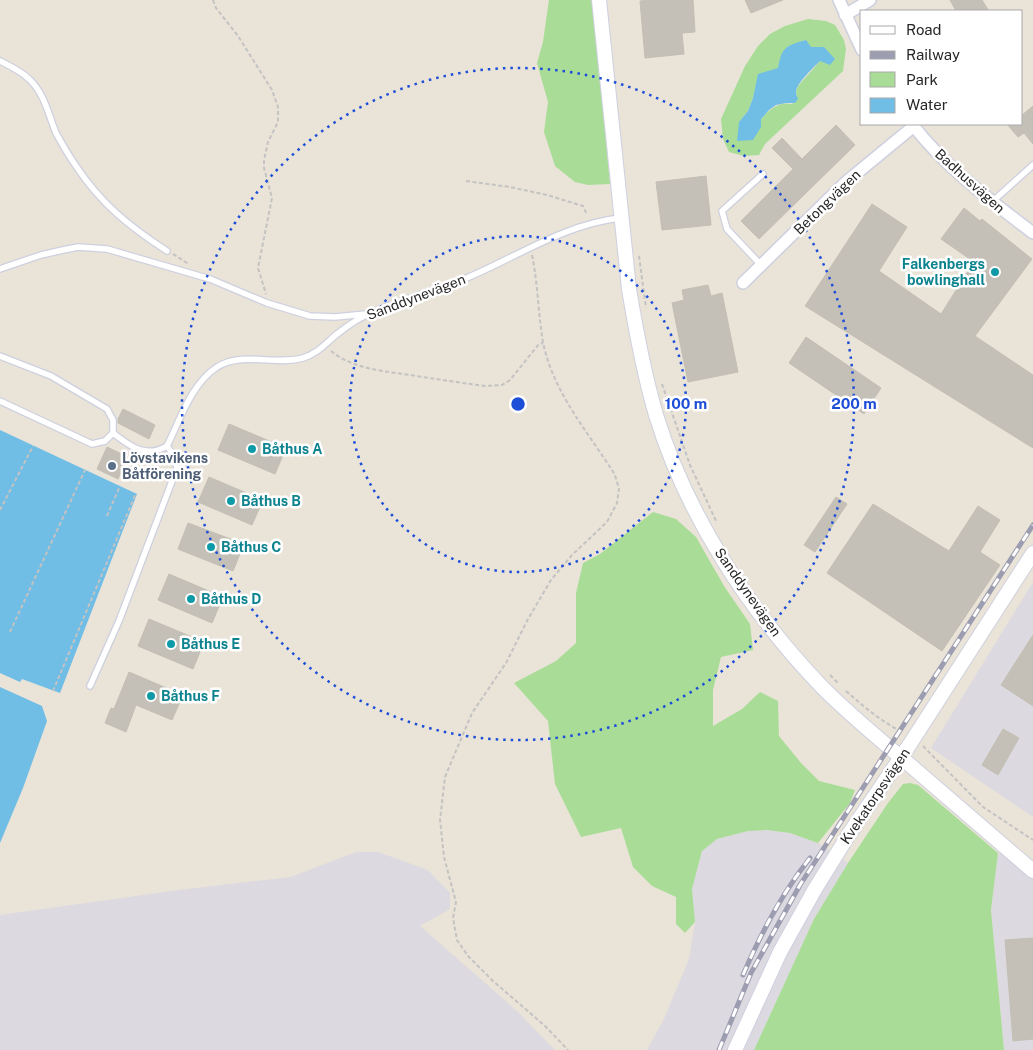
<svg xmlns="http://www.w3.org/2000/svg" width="1033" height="1050" viewBox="0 0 1033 1050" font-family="'Public Sans',sans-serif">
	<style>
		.industrial { fill: #dcd9e1 }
		.green { fill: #a9dd97; fill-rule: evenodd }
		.water { fill: #70bde6 }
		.building { fill: #c4c0b8; stroke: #c3bfb3 }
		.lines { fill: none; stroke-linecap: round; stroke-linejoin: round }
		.service-casing { stroke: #ced0df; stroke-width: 8 }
		.minor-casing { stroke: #ced0df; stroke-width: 14 }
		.tertiary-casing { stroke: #ced0df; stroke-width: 16 }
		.path { stroke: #c3c3c3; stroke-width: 2; stroke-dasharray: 4 2.5; stroke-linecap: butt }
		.service { stroke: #fff; stroke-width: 5.5 }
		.minor { stroke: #fff; stroke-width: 11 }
		.tertiary { stroke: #fff; stroke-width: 14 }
		.rail-casing { stroke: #9c9db0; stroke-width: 5 }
		.rail { stroke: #fff; stroke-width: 3; stroke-dasharray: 9; stroke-linecap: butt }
		.ring { fill: none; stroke: #1d4ed8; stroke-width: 2.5; stroke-dasharray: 2.5 5 }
		.culture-dot { fill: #0f9aa8; stroke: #fff; stroke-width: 2 }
		.service-dot { fill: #5c6f8a; stroke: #fff; stroke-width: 2 }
		.labels { text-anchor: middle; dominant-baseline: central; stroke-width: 5; stroke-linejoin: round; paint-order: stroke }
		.street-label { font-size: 14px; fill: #272727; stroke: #fff }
		.culture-label { font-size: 14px; font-weight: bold; fill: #0d838f; stroke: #fff; text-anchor: start }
		.service-label { font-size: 14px; font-weight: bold; fill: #4e5e75; stroke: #fff; text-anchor: start }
		.centre { fill: #1d4ed8; stroke: #fff; stroke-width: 2.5 }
		.ring-label { font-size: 15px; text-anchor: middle; font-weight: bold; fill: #1d4ed8; stroke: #fff; stroke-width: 5; stroke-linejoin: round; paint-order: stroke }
	</style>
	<rect width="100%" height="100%" fill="#e9e3d8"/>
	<!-- industrial -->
	<g class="industrial">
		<path d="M1033,582V817L931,748Z"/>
		<path d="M767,830L790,833L818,843L848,863L814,919L754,1050H647L664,1019L689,959L695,922L692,889L702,850L717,839L748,831Z"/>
		<path d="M356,852H378L428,870L450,893V909L420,926L517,1011L555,1050H0V915L179,890L291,877Z"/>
		<path d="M998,853L1033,864V1050H1004L991,910Z"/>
	</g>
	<!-- green -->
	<g class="green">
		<path d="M549,0H593L610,184L588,185L575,182L555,166L544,132L548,102L537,63L543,42Z"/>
		<path d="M808,19L826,21L835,25L844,40L846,49L843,71L765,144L759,155L744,156L729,152L723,139L721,119L745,66L758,46L770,34L785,26ZM805,40L820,61L798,86L796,91L797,99L792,104C778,101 769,110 761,119L739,122L748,111L753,98L778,68L787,47Z"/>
		<path d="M653,512L676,519L696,537L724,586L750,624L753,650L721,657L713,690V726L742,709L760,692L778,701L779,736L801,763L819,781L855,790L850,803L818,843L790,833L767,830L748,831L717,839L702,851L692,889L695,922L685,933L676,924V897L652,886L633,867L621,828L581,837L555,784L548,721L514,683L556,661L576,643V593L583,563L600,554Z"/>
		<path d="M910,783L918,785L998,853L991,910L1004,1050H754L814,919L848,863L888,803L903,784Z"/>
	</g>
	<!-- water -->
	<g class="water">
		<path d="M806,40L811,47H824L835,59L830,65L820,61C814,67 797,83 796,91C796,94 797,97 798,99L795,103H786L776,105L769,110L761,119V127L753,140L737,141L739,122L748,111L753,98L758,74L778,68C782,47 785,46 806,40Z"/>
		<path d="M0,430L137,494L60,693L22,679L20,682L0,673Z"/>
		<path d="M0,687L42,706L47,721L23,788L0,843Z"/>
	</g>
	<!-- building -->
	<g class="building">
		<path d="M649,0H693L695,32L682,33L684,54L645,58L640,1Z"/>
		<path d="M745,0H783L751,13Z"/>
		<path d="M950,0H982L989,11H956Z"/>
		<path d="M1033,106V144L1024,133L1018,137L1007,124H1022V115Z"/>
		<path d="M836,125L855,145L759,239L741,221L793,169L772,148L782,138L802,159Z"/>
		<path d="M706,176L711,225L662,230L656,182Z"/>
		<path d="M872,204L907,227L879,271L941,314L974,262L941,239L964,208L980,221L982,219L1032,259L975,336L1033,375V448L805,306Z"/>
		<path d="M708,285L711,296L722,293L738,372L688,382L672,303L684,300L682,290Z"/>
		<path d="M806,337L881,388L864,414L789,363Z"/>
		<path d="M123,409L155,425L149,439L118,423V419Z"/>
		<path d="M229,424L286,448L275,474L218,450Z"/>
		<path d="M107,447L128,457L118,479L97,469Z"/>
		<path d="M209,477L263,500L252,525L198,502Z"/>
		<path d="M836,497L847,504L815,552L804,545Z"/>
		<path d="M873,504L949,551L978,506L1000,520L980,552L1000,565L942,651L827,573Z"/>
		<path d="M188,523L244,544L233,571L178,549Z"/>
		<path d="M169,574L223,597L212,623L158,600Z"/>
		<path d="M149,619L204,642L193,669L138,646Z"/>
		<path d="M1033,635V706L1001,685Z"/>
		<path d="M129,672L183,695L172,720L136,705L126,732L105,723L111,708L114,709Z"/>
		<path d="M1003,729L1019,738L998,775L982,765Z"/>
		<path d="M1033,938V1039L1013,1041L1005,940Z"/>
	</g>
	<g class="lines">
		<defs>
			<g id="service">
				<path d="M0,61C10,66 21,71 29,79C45,94 48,114 56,133C62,144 69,156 76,166C101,204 130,227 167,251"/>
				<path d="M992,202L1033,165"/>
				<path d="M761,265L727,229L722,211L763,174"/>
				<path d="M0,269L41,255L63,250L78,247L107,249L210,279L267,303L310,316L335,317L366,314"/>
				<path d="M0,356L51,376L107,409L113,420V433L105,441L92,444L0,401"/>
				<path d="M113,433C130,446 145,459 167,446C180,420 191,384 217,367C244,351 275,366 303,358C317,354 326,343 337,334C346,327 358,318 369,314C401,299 436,291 469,277C518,256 566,224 620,218"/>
				<path d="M90,686L119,621L177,468L174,456L167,446"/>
			</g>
			<g id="minor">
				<path d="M839,0L862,50"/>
				<path d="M845,15L870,0"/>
				<path d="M912,124C945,167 990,200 1033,233"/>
				<path d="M743,283L846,182L914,126"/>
			</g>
			<g id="tertiary">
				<path d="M599,0L629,289C636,331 644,374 656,415C687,516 749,611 822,687C850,715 880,740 910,765C951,800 992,836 1033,871"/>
				<path d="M735,1050L780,952L815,889L851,831L910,744L1033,553"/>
			</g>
		</defs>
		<!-- service casing -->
		<use href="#service" class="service-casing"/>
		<!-- minor casing -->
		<use href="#minor" class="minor-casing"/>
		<!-- tertiary casing -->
		<use href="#tertiary" class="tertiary-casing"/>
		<!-- path -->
		<g class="path">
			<path d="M213,0L216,8L238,36L272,90L278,107V122L268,142L264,160V168L272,198L258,268L266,294"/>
			<path d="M466,181L510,187L547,195L583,206L587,215"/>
			<path d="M173,254L187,263V264"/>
			<path d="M532,255C538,284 538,313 543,342C553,393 589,433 615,475L619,489L617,503L607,522L572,555L551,580L528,619L506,663L472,713L445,777L440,820L444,857L456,902L453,918L457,940L468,956L493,981L545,1026L568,1050"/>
			<path d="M639,256L646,308"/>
			<path d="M331,351C353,369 383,371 410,375C436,379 461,383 486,386L502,385L510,380L539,344L543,343"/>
			<path d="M662,384L690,465L717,523"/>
			<path d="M0,510L33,446"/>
			<path d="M107,516L120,486"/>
			<path d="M10,632L85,470"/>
			<path d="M830,675L839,684"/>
			<path d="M53,691L136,493"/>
			<path d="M846,691C864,707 881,721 902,732"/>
			<path d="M923,746L983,807L1033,840"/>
		</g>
		<!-- service -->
		<use href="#service" class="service"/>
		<!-- minor -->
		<use href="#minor" class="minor"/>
		<!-- tertiary -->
		<use href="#tertiary" class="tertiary"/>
		<defs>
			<g id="rail">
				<path d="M743,975C761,933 782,893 810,858"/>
				<path d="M719,1050L751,973L800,885L1033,525"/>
			</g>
		</defs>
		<!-- rail casing -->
		<use href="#rail" class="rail-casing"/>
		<!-- rail -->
		<use href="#rail" class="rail"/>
	</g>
	<!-- distance rings -->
	<g class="ring">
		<circle cx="518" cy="404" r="168"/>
		<circle cx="518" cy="404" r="336"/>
	</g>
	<!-- markers -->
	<g class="culture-dot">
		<circle cx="995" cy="272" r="5"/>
		<circle cx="252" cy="449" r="5"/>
		<circle cx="231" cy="501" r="5"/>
		<circle cx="211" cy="547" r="5"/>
		<circle cx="191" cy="599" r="5"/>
		<circle cx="171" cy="644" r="5"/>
		<circle cx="151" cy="696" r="5"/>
	</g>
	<circle class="service-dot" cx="112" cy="466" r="5"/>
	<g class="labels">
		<!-- street labels -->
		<g class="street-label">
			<text transform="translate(970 181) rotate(42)">Badhusvägen</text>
			<text transform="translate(827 202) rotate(-44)">Betongvägen</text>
			<text transform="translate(416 297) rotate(-21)">Sanddynevägen</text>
			<text transform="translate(748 592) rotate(55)">Sanddynevägen</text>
			<text transform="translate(875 796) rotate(-56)">Kvekatorpsvägen</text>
		</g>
		<!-- culture labels -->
		<g class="culture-label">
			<text x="985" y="264" text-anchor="end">Falkenbergs<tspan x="985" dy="16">bowlinghall</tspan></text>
			<text x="262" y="449">Båthus A</text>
			<text x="241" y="501">Båthus B</text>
			<text x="221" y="547">Båthus C</text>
			<text x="201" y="599">Båthus D</text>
			<text x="181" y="644">Båthus E</text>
			<text x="161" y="696">Båthus F</text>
		</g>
		<!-- service labels -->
		<g class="service-label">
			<text x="122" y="458">Lövstavikens<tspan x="122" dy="16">Båtförening</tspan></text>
		</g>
	</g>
	<circle cx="518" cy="404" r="8" class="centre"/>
	<g class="ring-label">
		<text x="686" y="409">100 m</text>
		<text x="854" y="409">200 m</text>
	</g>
	<!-- legend -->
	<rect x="860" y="10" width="162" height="115" fill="#ffffff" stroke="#a9a9a9"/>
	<rect x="870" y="26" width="25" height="8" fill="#ffffff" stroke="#a9a9a9"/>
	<text x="906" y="35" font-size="15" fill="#272727">Road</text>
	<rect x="870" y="51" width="25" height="8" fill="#9c9db0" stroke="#a9a9a9"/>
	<text x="906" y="60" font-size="15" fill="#272727">Railway</text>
	<rect x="870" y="72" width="25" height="15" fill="#a9dd97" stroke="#a9a9a9"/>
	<text x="906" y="85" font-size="15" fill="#272727">Park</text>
	<rect x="870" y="98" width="25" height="15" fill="#70bde6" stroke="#a9a9a9"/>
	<text x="906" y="110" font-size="15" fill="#272727">Water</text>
</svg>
